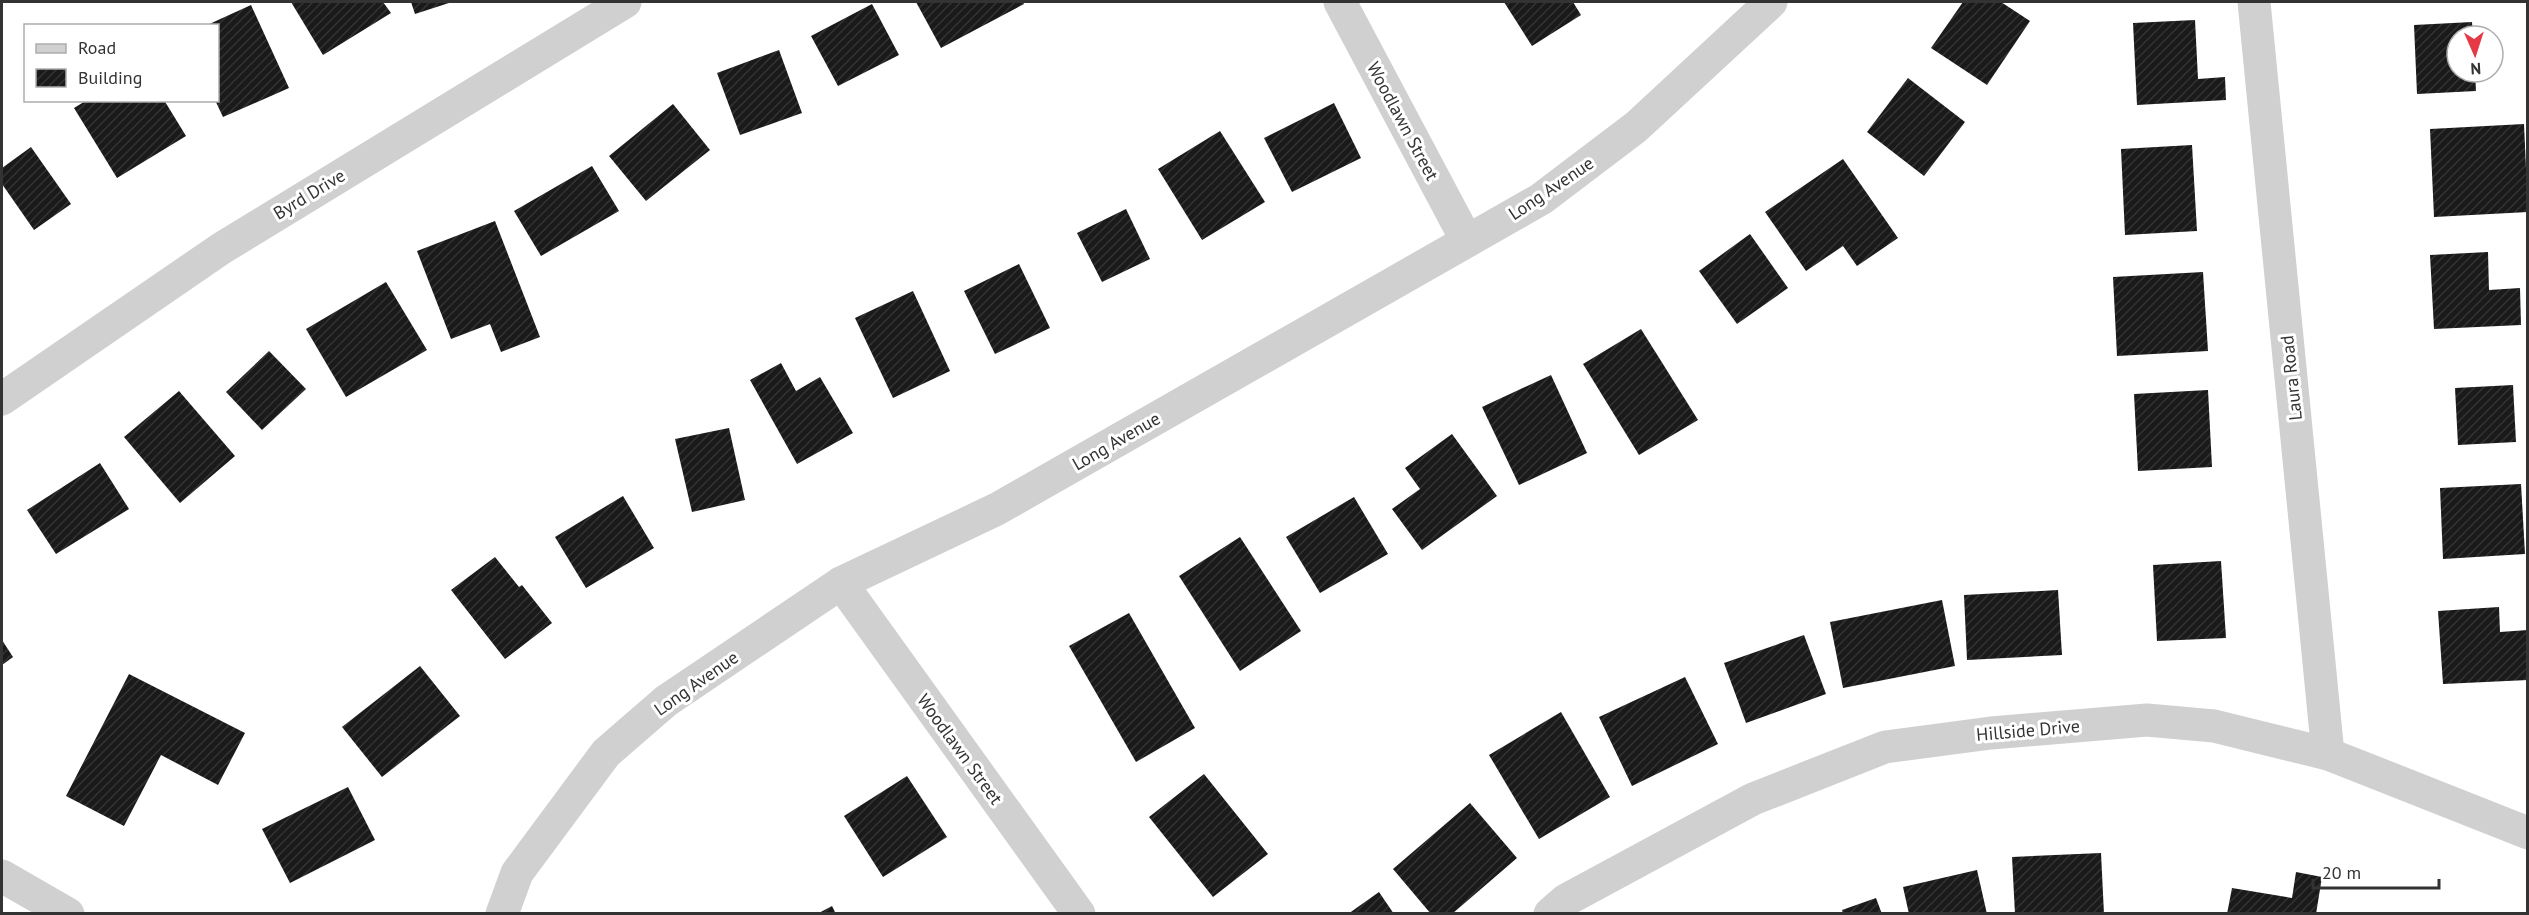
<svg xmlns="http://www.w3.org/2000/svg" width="2529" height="915" viewBox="0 0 2529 915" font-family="'PT Sans',sans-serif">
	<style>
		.building { fill: url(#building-hatch) }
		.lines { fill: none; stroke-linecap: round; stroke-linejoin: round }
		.minor { stroke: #d0d0d0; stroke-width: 33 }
		.labels { text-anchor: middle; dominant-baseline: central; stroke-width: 6; stroke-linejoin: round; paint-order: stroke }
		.street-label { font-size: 18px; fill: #333; stroke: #fff }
	</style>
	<defs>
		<pattern id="building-hatch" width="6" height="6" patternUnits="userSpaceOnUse" patternTransform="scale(1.5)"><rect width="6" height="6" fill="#1a1a1a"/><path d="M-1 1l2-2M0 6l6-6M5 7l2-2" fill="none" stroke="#333"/></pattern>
	</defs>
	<rect width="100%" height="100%" fill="#fff"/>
	<!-- building -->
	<g class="building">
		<path d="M291,2H383L391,13L323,55Z"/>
		<path d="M411,2H452L415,14Z"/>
		<path d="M916,2H1023L1024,4L941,48Z"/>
		<path d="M1504,2H1573L1581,15L1532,46Z"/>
		<path d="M1963,2H2001L2030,21L1987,85L1931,48Z"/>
		<path d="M872,4L899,55L838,86L811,36Z"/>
		<path d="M251,5L289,88L223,117L215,100L218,26H205Z"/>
		<path d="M2195,20L2198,79L2225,77L2226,100L2137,105L2133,23Z"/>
		<path d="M2472,22L2473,36H2457V72H2475L2476,91L2417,94L2414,25Z"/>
		<path d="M779,50L802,113L740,135L717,73Z"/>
		<path d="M1908,78L1965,122L1924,176L1867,132Z"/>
		<path d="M87,100H164L186,136L117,178L74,108Z"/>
		<path d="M1334,103L1361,158L1292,192L1264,138Z"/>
		<path d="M673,104L710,150L646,201L609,156Z"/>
		<path d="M2524,124L2528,212L2434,217L2430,129Z"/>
		<path d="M1220,131L1265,202L1202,240L1158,169Z"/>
		<path d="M2192,145L2197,231L2125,235L2121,149Z"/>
		<path d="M31,147L71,204L34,230L2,184V168Z"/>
		<path d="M1843,159L1898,238L1857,266L1843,246L1806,271L1765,212Z"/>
		<path d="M592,166L619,211L541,256L514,211Z"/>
		<path d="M1126,209L1150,259L1102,282L1077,233Z"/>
		<path d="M495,221L540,337L501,352L490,324L451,339L417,251Z"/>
		<path d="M1750,234L1788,288L1737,324L1699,271Z"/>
		<path d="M2488,252L2489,290L2520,288L2521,325L2434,329L2430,255Z"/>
		<path d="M1019,264L1050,328L995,354L964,291Z"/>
		<path d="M2203,272L2208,351L2117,356L2113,277Z"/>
		<path d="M386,282L427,350L346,397L306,329Z"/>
		<path d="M913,291L950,371L893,398L855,318Z"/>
		<path d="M1641,329L1698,420L1639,455L1583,364Z"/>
		<path d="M269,351L306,389L262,430L226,392Z"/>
		<path d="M781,363L796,391L820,377L853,433L797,464L750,380Z"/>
		<path d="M1551,375L1587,453L1519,485L1482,407Z"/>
		<path d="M2513,385L2516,442L2458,445L2455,388Z"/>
		<path d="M2208,390L2212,467L2138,471L2134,394Z"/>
		<path d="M179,391L235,456L180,503L124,437Z"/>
		<path d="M729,428L745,500L692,512L675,439Z"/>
		<path d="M1452,434L1497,496L1422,550L1392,509L1420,489L1405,468Z"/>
		<path d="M100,463L129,509L56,554L27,510Z"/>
		<path d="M2521,484L2525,554L2443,559L2440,488Z"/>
		<path d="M623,496L654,548L586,588L555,537Z"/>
		<path d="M1354,497L1388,554L1320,593L1286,537Z"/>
		<path d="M1240,537L1301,631L1240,671L1179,576Z"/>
		<path d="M495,557L519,587L522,585L552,623L505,659L451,590Z"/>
		<path d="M2221,561L2226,638L2157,641L2153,565Z"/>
		<path d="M2058,590L2062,655L1967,660L1964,595Z"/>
		<path d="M1942,600L1955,666L1843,688L1830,622Z"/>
		<path d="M2499,607L2500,632L2528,630V680L2443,684L2438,611Z"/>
		<path d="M1129,613L1195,728L1136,762L1069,646Z"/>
		<path d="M1804,635L1826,694L1746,723L1724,663Z"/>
		<path d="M2,640L13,657L2,665Z"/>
		<path d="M420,666L460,716L382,777L342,727Z"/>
		<path d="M129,674L245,733L218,785L161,755L124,826L66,796Z"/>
		<path d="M1685,677L1718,744L1632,786L1599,717Z"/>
		<path d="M1561,712L1610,797L1539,839L1489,755Z"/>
		<path d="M1204,774L1268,854L1213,897L1149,817Z"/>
		<path d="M907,776L947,837L883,877L844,816Z"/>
		<path d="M348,787L375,840L290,883L262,829Z"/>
		<path d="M1470,803L1517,858L1452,914H1431L1393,869Z"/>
		<path d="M2101,853L2104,914H2015L2012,857Z"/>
		<path d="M1977,870L1987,914H1909L1903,887Z"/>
		<path d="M2296,872L2322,877L2316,914H2227L2232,888L2292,898Z"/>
		<path d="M1379,892L1394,914H1348Z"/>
		<path d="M1876,898L1882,914H1843L1842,910Z"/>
		<path d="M832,906L836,914H817Z"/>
	</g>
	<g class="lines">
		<!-- minor -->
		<g class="minor">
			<path d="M1340,2L1467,241"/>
			<path d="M2254,2L2328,754"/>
			<path d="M2,399L222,248L625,2"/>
			<path d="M841,583L1079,914"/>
			<path d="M2,876L68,914"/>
			<path d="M502,914L517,873L606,753L666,701L841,583L997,509L1541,199L1636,127L1771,2"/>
			<path d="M1550,914L1566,900L1753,799L1885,747L1991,733L2147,720L2214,726L2328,754L2528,833"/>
		</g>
	</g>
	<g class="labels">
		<!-- street labels -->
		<g class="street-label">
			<text transform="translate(1403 121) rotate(62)">Woodlawn Street</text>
			<text transform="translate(1551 188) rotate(-34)">Long Avenue</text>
			<text transform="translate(309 194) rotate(-31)">Byrd Drive</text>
			<text transform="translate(2291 378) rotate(-96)">Laura Road</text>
			<text transform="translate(1116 441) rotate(-30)">Long Avenue</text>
			<text transform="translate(696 683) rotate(-35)">Long Avenue</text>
			<text transform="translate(2028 730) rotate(-5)">Hillside Drive</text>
			<text transform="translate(960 749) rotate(54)">Woodlawn Street</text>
		</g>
	</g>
	<!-- border -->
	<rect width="2529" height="915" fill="none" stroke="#333333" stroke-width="6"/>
	<!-- legend -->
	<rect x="24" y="24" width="195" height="78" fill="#ffffff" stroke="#adadad" stroke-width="1.5"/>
	<rect x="36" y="44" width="30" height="9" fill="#d0d0d0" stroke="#adadad" stroke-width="1.5"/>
	<text x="78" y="54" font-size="18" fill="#333333">Road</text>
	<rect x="36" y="69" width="30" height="18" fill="url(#building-hatch)" stroke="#adadad" stroke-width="1.5"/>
	<text x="78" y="84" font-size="18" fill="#333333">Building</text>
	<!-- north arrow -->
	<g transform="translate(2475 54) rotate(177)"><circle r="28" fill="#ffffff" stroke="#adadad" stroke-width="1.5"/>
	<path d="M0-4.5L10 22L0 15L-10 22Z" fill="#e63946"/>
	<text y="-9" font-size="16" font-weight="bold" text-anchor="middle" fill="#333333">N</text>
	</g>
	<!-- scale -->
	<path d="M2313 879v9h126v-9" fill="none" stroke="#333333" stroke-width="3"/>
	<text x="2322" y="879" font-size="18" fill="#333333" stroke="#ffffff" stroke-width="4.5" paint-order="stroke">20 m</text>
</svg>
